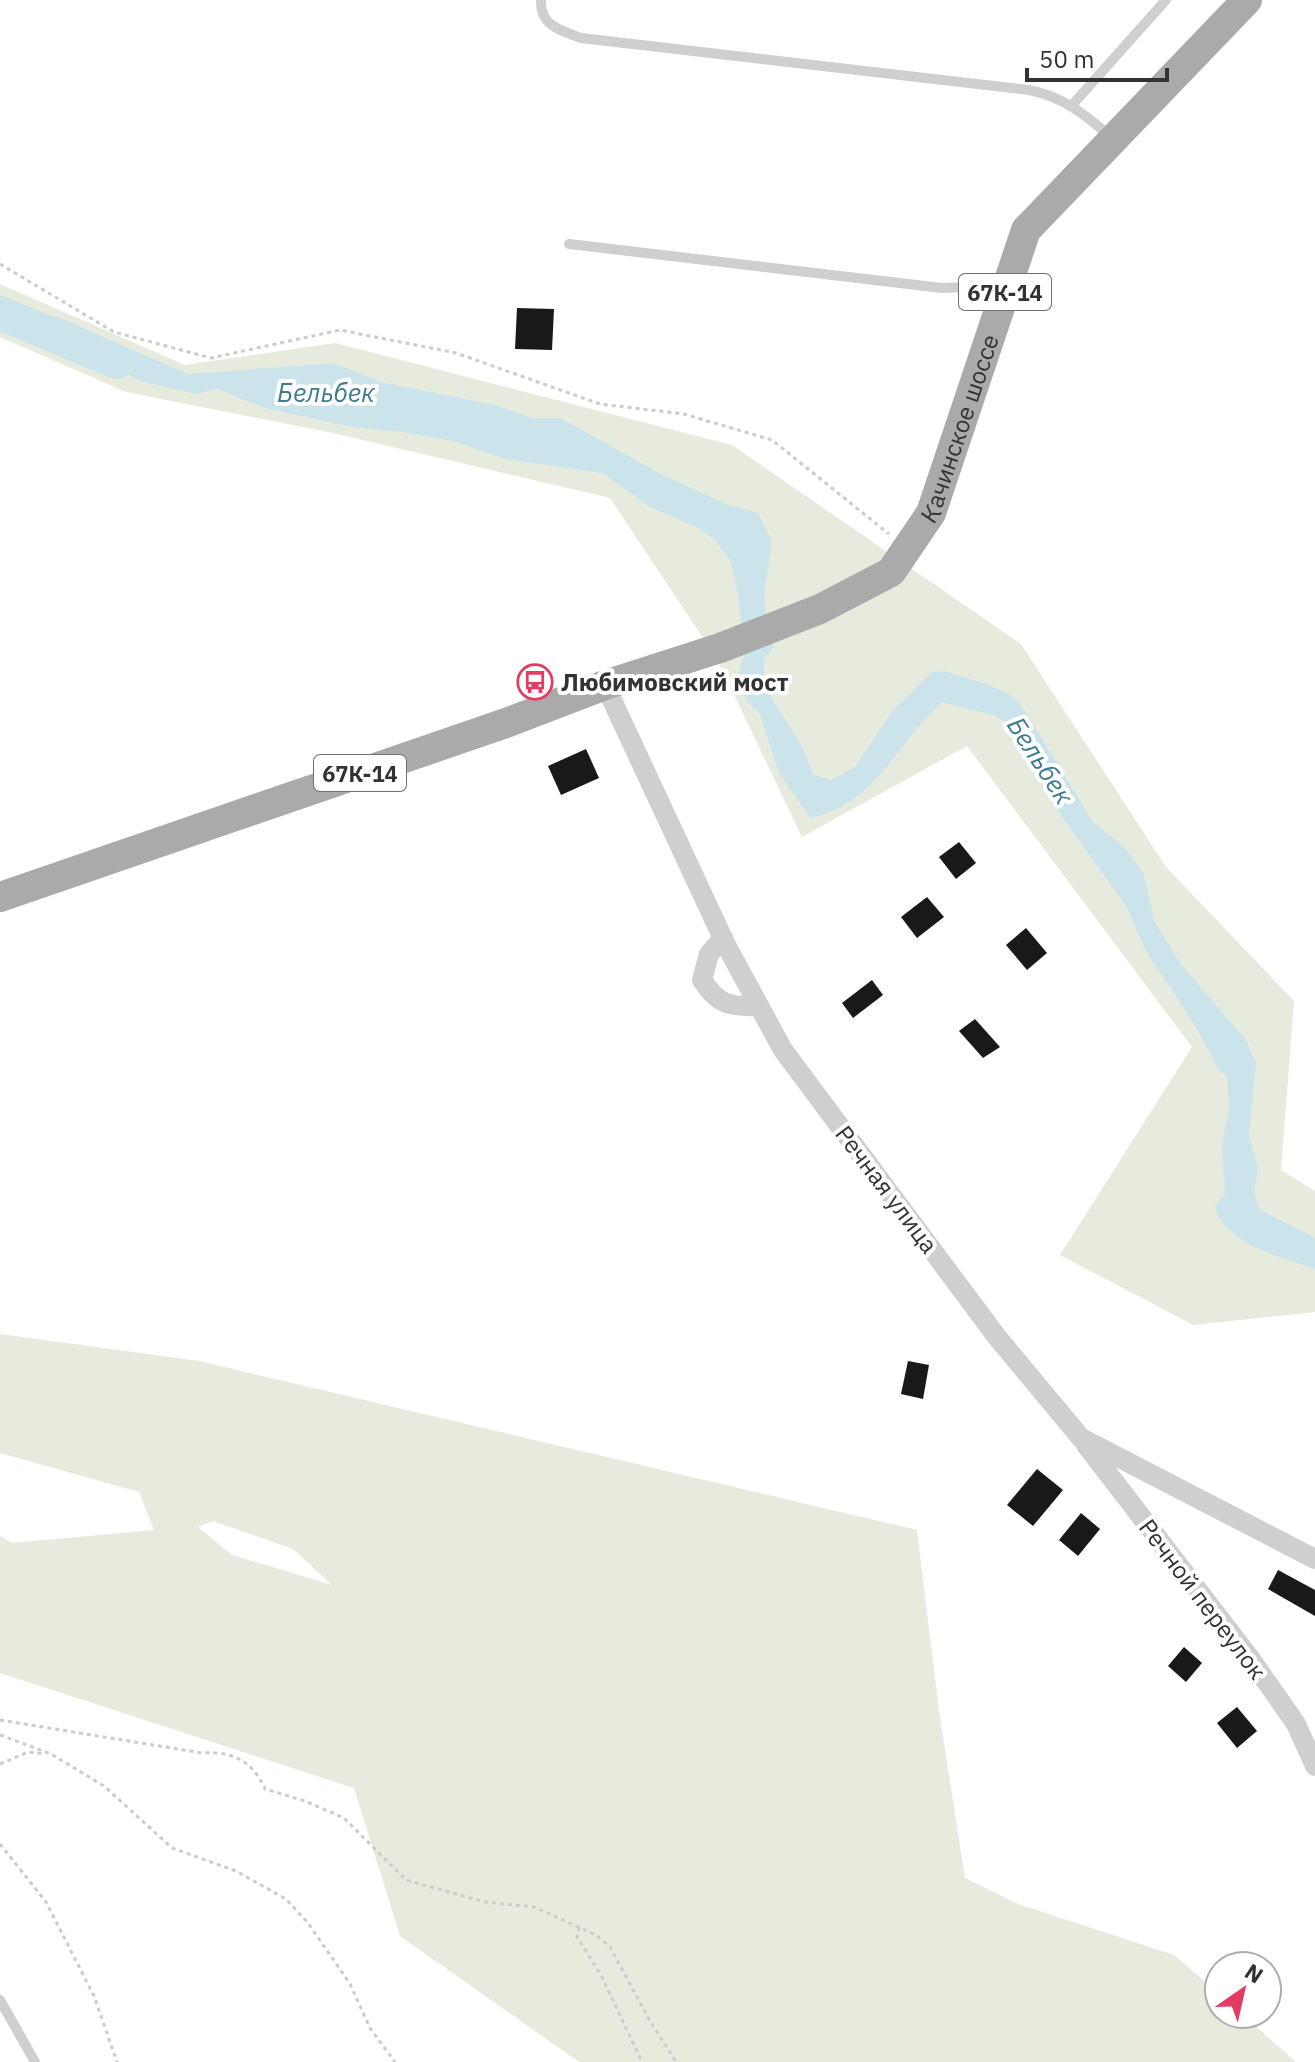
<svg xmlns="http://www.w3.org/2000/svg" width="1315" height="2062" viewBox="0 0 1315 2062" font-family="'IBM Plex Sans',sans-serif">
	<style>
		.green { fill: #e7ebde; fill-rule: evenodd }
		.water { fill: #cbe4eb }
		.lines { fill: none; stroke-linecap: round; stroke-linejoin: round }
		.river { stroke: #cbe4eb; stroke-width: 34 }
		.building { fill: #191919 }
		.path { stroke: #ccc; stroke-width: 3; stroke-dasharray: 4 4; stroke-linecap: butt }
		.lane { stroke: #cfcfcf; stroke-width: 10 }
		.street { stroke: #cfcfcf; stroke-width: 20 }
		.primary { stroke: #aaa; stroke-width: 30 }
		.labels { text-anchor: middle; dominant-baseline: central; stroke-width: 8; stroke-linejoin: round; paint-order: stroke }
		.shield { fill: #fff; stroke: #707070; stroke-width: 2 }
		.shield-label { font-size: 22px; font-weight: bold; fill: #323232 }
		.street-label { font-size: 24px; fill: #323232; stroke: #fff }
		.poi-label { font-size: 24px; font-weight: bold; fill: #323232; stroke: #fff; text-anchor: start }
		.water-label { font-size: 26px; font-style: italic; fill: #3e7c8d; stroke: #fff }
	</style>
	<rect width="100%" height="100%" fill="#fff"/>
	<!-- green -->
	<g class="green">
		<path d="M0,284L185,365L335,343L732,445L1021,644L1166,867L1294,1001L1281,1170L1315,1191V1312L1193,1325L1060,1255L1192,1047L967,746L802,837L717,659L610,498L333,433L126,392L0,337Z"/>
		<path d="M0,1334L199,1361L917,1530L939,1711L965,1878L1018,1904L1174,1955L1219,1994V2014H1242L1296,2062H579L400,1936L354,1788L0,1673V1536L12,1543L154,1530L139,1492L0,1453ZM213,1521L293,1549L332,1585L232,1555L198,1527Z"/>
	</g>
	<!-- water -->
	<path class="water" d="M0,301L60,318L188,374L334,363L381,382L495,405L533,418H560L661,474L726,504L758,513L772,541L764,596L766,622L774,647L764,659V679L773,700L801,744L814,775L831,780L855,767L893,710L932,672L944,671L986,684L1009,694L1022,706L1093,822L1123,846L1143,872L1155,922L1180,963L1246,1040L1256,1063L1249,1137L1258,1168L1254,1193L1260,1210L1315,1238V1269C1281,1257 1222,1243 1215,1206L1225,1194L1222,1143L1229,1109L1227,1077L1217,1068C1200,1030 1177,997 1153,962C1141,944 1135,925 1126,906L1057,810L1009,724L993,715L942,702C897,742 877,804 810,818L779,773L760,714L746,700L738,675L744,656L738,595L731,562L714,539L698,528L650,507L602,473L505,459L453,441L402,432L352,427L265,408L217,389L196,394L140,381L78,345L0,313Z"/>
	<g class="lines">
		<!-- river -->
		<path class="river" d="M0,313L117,362"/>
	</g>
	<!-- building -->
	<g class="building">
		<path d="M517,308L554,309L552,350L515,349Z"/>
		<path d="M586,749L599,778L561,795L548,766Z"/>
		<path d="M959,842L976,863L956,879L939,857Z"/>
		<path d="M927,897L944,917L917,938L901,917Z"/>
		<path d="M1026,928L1047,953L1027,970L1006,945Z"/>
		<path d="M872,980L883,995L853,1018L842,1003Z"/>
		<path d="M975,1019L1000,1047L983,1058L959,1031Z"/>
		<path d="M908,1361L929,1365L923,1399L901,1394Z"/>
		<path d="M1037,1469L1063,1490L1033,1526L1007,1505Z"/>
		<path d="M1081,1513L1100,1529L1078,1556L1059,1540Z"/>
		<path d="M1278,1570L1315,1590V1616L1268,1589Z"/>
		<path d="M1184,1647L1202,1663L1186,1682L1168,1666Z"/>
		<path d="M1237,1707L1257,1731L1237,1748L1217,1723Z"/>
	</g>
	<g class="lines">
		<!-- path -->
		<g class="path">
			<path d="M0,264L114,332L211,358L340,330L456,353L600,404L684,414L772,440L889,534"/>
			<path d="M0,1720L202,1753C232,1751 253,1761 265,1789L305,1801L344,1818L406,1880L485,1902L534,1907L596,1935L610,1947L650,2021L676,2062"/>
			<path d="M0,1735L51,1754L104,1786L172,1848L236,1871L286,1899L308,1923L350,1984L370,2028L395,2062"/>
			<path d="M0,1764L28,1752L45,1754"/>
			<path d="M0,1844L46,1902L94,1996L117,2062"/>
			<path d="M579,1927L577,1937L601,1975L642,2062"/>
		</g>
		<!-- lane -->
		<g class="lane">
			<path d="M541,0C540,26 560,30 581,38L1029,90C1064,97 1084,114 1111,137"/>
			<path d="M1073,104L1166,0"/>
			<path d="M569,244L942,288L1001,286"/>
			<path d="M0,2000L35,2062"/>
		</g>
		<!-- street -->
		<g class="street">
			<path d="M605,685L726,945L783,1050L997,1337L1081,1438L1315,1559"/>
			<path d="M723,938L709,954L702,980C718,1005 730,1007 759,1006"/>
			<path d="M1086,1445L1250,1658L1296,1724L1315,1766"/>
		</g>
		<!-- primary -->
		<path class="primary" id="s1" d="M0,897L506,723L605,685L720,648L820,609L891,572L931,513L1026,230L1247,0"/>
	</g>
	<!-- icons -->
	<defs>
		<symbol id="bus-ring" viewBox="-11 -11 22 22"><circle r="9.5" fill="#fff" stroke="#e33b64" stroke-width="1.5"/><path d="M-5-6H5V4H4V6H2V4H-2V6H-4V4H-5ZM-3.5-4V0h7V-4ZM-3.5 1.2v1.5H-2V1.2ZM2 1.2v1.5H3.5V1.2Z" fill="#e33b64"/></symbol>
	</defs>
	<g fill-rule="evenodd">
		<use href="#bus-ring" x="515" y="662" width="40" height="40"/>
	</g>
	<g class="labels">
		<!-- shield labels -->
		<g class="shield">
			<rect x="959" y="274" width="92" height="36" rx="6"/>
			<rect x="314" y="755" width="92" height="36" rx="6"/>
		</g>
		<g class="shield-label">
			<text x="1005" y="292">67К-14</text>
			<text x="360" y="773">67К-14</text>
		</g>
		<!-- street labels -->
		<g class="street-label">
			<text stroke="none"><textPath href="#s1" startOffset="1110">Качинское шоссе</textPath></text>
			<text transform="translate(887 1189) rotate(53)">Речная улица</text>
			<text transform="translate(1203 1599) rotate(53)">Речной переулок</text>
		</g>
		<!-- poi labels -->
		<g class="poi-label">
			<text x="561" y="682">Любимовский мост</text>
		</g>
		<!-- water labels -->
		<g class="water-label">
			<text x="326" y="392">Бельбек</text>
			<text transform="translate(1041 760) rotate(57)">Бельбек</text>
		</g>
	</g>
	<!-- north arrow -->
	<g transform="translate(1243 1990) rotate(34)"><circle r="38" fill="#ffffff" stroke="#adadad" stroke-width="2"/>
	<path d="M0-6L14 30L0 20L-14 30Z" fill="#e33b64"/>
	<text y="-12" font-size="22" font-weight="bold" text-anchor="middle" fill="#323232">N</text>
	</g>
	<!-- scale -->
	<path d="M1027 68v12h140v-12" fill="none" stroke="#323232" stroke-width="4"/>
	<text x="1039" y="68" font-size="24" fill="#323232" stroke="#ffffff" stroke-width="6" paint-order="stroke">50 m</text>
</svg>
